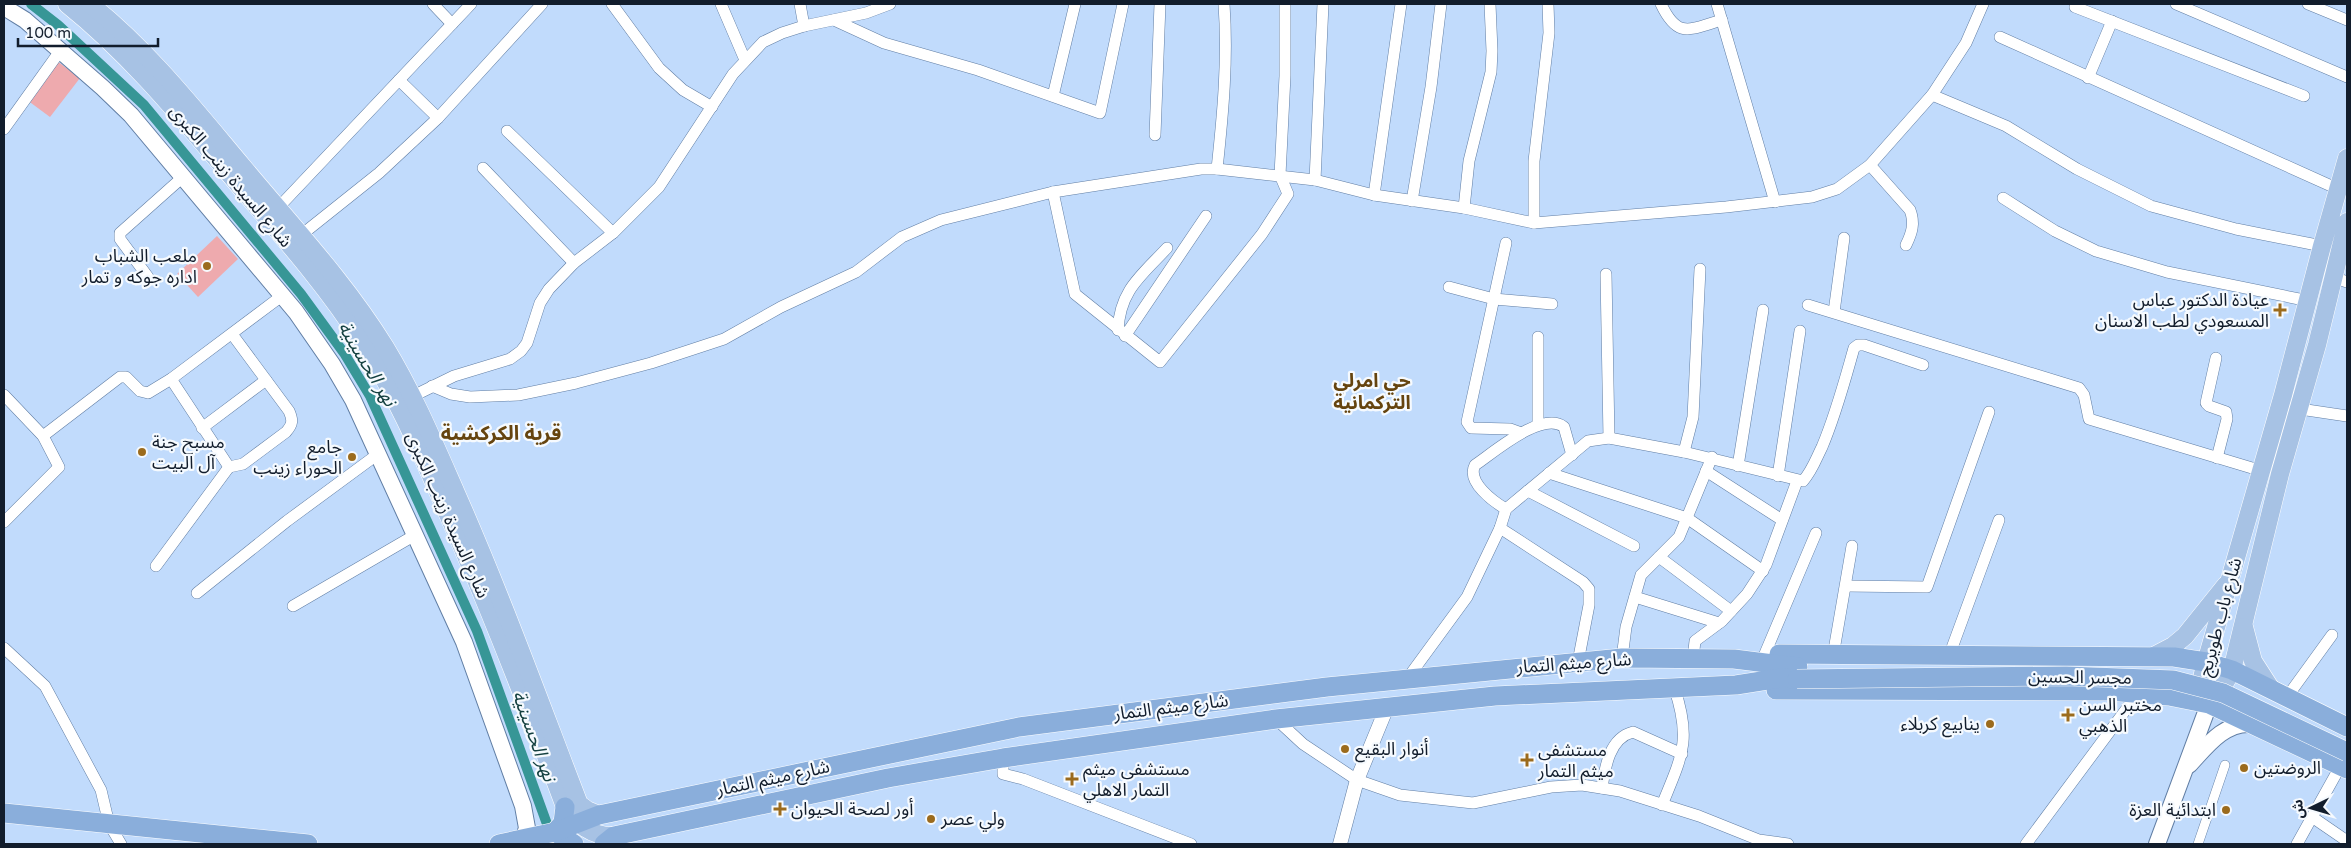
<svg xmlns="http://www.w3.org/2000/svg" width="2351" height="848" viewBox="0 0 2351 848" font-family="'Varela Round','Noto Sans Arabic',sans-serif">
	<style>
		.green { fill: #eeaaae }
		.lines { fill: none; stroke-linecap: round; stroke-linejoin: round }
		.canal { stroke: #379696; stroke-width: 10 }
		.pedestrian-casing { stroke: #617ea4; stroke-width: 10 }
		.minor-casing { stroke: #617ea4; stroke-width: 12 }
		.tertiary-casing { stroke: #617ea4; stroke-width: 15 }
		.secondary-casing { stroke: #617ea4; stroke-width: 18 }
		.primary-casing { stroke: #fff; stroke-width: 19 }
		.trunk-casing { stroke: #fff; stroke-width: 20 }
		.pedestrian { stroke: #fff; stroke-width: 9 }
		.minor { stroke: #fff; stroke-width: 11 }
		.tertiary { stroke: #fff; stroke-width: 14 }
		.secondary { stroke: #fff; stroke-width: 16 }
		.primary { stroke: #a7c2e4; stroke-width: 18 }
		.trunk { stroke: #8aaedb; stroke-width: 19 }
		.trunk-bridge-casing { stroke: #fff; stroke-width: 20; stroke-linecap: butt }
		.trunk-bridge { stroke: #8aaedb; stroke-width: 19 }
		.poi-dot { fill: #9b6b1d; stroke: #f6fafe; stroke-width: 2 }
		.labels { text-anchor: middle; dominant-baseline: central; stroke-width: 4.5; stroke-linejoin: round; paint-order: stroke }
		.street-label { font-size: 18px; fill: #121d2c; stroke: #f6fafe }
		.poi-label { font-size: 18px; fill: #121d2c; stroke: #f6fafe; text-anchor: start }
		.water-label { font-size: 19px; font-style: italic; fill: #144040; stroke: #f6fafe }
		.neighbourhood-label { font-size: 19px; font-weight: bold; fill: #65440f; stroke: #f6fafe }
		.quarter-label { font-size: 20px; font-weight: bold; fill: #65440f; stroke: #f6fafe }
	</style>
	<rect width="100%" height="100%" fill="#c1dbfc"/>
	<!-- green -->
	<g class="green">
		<path d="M57,61L80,78L50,117L27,100Z"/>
		<path d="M217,236L238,259L198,297L177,274Z"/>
	</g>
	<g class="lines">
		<!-- canal -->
		<path class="canal" d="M31,4L58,25L144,105L301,294L344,353L370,396L477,631L547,824"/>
		<defs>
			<path id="pedestrian" d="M2198,844L2225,765"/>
			<g id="minor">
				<path d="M433,4L452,24"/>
				<path d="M612,4L659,68L683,90L712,107"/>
				<path d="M721,4L745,60"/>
				<path d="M800,4L804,26"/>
				<path d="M1661,4C1678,40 1690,29 1722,20"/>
				<path d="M1717,4L1775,202"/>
				<path d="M2176,4L2347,77"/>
				<path d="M2308,4L2347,20"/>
				<path d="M2075,7L2304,96"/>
				<path d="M834,20L884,43L978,70L1100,113L1123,4"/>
				<path d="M2000,37L2338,189"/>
				<path d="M2088,78L2112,21"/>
				<path d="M399,80L438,118"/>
				<path d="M1932,95L2006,126L2077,169L2151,206L2236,229L2322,246"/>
				<path d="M1053,96L1075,4"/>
				<path d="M4,129L60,51"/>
				<path d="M507,131L613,233"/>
				<path d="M1155,135L1160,4"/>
				<path d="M1870,165L1910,210C1915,223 1912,233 1906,245"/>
				<path d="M483,168L574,263"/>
				<path d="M1217,169C1223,113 1228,59 1224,4"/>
				<path d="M1315,180L1323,4"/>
				<path d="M1053,192L1075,294L1160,362L1262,234L1288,194L1280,175L1285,76V4"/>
				<path d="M1374,195L1401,4"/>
				<path d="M2003,198L2055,231L2096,251L2167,272L2309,301"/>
				<path d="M1412,201L1431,87L1441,4"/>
				<path d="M1464,208L1469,161L1491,72L1492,51L1490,4"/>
				<path d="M277,209L471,4"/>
				<path d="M1534,223V161L1549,33L1548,4"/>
				<path d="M300,236L379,173L438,118L542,4"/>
				<path d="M1506,243L1467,422L1471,428L1510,429L1521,433"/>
				<path d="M1606,274L1609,438"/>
				<path d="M148,277L120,239V233L184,176"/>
				<path d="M2333,277L2347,282"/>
				<path d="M1449,287L1494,299L1552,304"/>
				<path d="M1808,305L2079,388L2084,395L2089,419L2262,471"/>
				<path d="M1834,312L1844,238"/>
				<path d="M1118,330C1120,290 1141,276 1167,248"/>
				<path d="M1125,336L1206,216"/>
				<path d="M2216,358L2206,403L2209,406L2226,412L2227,419L2217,458"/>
				<path d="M171,379L229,467L243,464L286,432C293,424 293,420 289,411L232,334"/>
				<path d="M432,386L451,394L470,397L518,395L576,383L651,363L724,339L781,307L856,272L902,237L941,220L1053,192L1201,169H1217L1315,180L1374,195L1464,208L1534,223L1726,207L1812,197L1837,189L1870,165L1932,95L1966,43L1983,4"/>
				<path d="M4,395L43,436L59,467L4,522"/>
				<path d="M407,399L454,376L510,359L521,351L527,343L540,303L549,289L574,263L613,233L659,187L733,74L763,42L782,33L804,26L866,13L890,4"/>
				<path d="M2300,409L2347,416"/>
				<path d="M1538,425V337"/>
				<path d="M202,428L266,380"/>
				<path d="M43,436L120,377H126L140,391L148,393L171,379L283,295"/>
				<path d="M1684,452L1693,417L1700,269"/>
				<path d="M1738,466L1763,310"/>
				<path d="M1706,471L1782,520"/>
				<path d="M1549,473L1687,518L1763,571"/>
				<path d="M1778,476L1800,331"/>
				<path d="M1528,491L1634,546"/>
				<path d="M1506,509C1494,502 1466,482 1475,465C1493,453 1542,410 1564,427L1572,455"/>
				<path d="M1500,528L1583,582L1589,589V605L1578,662"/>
				<path d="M1659,557L1731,611"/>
				<path d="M156,566L229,467"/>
				<path d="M1846,586L1927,587L1989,412"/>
				<path d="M197,593L287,521L378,454"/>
				<path d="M1635,597L1719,623"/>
				<path d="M293,606L415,535"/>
				<path d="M4,648L45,686L101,790L109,824L121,844"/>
				<path d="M1764,656L1816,533"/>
				<path d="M1833,656L1852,546"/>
				<path d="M1949,656L1999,520"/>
				<path d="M1622,658L1626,627L1641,575L1679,537L1712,457"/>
				<path d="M1693,659L1695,641L1722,621L1747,594L1766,565L1797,481"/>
				<path d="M1407,679L1467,597L1500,528L1506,509L1588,441L1609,438L1684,452L1803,481C1812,471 1816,459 1822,447C1836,414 1844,383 1854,348L1858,345H1864L1923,365"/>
				<path d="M2287,697L2332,635"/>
				<path d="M1276,719L1303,744L1357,780L1400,795L1473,803L1551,787L1582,785L1620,791L1699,816L1759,840L1788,844"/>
				<path d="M1003,758V774L1023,779L1191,844"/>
				<path d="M1602,788C1605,768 1609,738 1633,732L1682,754"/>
				<path d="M1662,805C1682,756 1692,740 1674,687"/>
				<path d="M2312,817L2347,841"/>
				<path d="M2026,844L2139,692"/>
				<path d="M2297,844L2341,765"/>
			</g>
			<path id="tertiary" d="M1340,844L1357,780L1387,707"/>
			<g id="secondary">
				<path d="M4,7L25,20L103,88L131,115L296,312L332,364L353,400L464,642L523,806L527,828L523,840"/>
				<path d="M2189,765C2206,747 2224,722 2251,724"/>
				<path d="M2157,844L2209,704"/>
			</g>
			<g id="primary">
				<path d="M67,4C128,53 176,111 226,170C273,226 322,279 361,340C396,394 421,453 447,512C490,609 528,707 565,807C576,824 593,837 614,836"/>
				<path d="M90,4C149,51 195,110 243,167C292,226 345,282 385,347C413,393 434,443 456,493C501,595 539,700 579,804L587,810L599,815"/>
				<path d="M2347,158L2322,246L2283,395L2206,662C2202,678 2196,692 2209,704L2218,695L2232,670L2280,474L2317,345L2347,222"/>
				<path d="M2244,627L2253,661L2271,689"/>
				<path d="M2152,657L2173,646L2185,636L2226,585"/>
			</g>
			<g id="trunk">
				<path d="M1779,654L2174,657L2206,662L2232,670L2347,727"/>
				<path d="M1776,690L2109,691L2169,696L2209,704L2347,769"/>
				<path d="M4,813L308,844"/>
				<path d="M555,832L563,823L565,807"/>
				<path d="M555,832L574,844"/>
				<path d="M499,844L555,832L599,815L1019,727L1327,687L1622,658L1734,659L1798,667"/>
				<path d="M604,844L614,836L888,778L1003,758L1276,719L1495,696L1736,685L1781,678L1797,679"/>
			</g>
		</defs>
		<!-- pedestrian casing -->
		<use href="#pedestrian" class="pedestrian-casing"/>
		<!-- minor casing -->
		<use href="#minor" class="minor-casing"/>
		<!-- tertiary casing -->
		<use href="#tertiary" class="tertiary-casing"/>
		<!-- secondary casing -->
		<use href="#secondary" class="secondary-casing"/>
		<!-- primary casing -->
		<use href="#primary" class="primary-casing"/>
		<!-- trunk casing -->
		<use href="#trunk" class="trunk-casing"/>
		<!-- pedestrian -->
		<use href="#pedestrian" class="pedestrian"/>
		<!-- minor -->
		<use href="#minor" class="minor"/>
		<!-- tertiary -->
		<use href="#tertiary" class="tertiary"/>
		<!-- secondary -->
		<use href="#secondary" class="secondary"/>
		<!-- primary -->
		<use href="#primary" class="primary"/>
		<!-- trunk -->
		<use href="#trunk" class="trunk"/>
		<defs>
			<path id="trunk-bridge" d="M1797,679L2066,676L2173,680L2223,693L2347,752"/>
		</defs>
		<!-- trunk-bridge casing -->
		<use href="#trunk-bridge" class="trunk-bridge-casing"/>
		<!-- trunk-bridge -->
		<use href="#trunk-bridge" class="trunk-bridge"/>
	</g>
	<!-- markers -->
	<g class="poi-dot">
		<circle cx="207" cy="266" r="5"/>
		<path d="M2277.5 302.5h5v5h5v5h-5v5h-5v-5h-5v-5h5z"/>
		<circle cx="142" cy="452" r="5"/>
		<circle cx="352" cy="457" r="5"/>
		<path d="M2065.5 707.5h5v5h5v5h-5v5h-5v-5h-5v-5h5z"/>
		<circle cx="1990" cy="724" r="5"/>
		<circle cx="1345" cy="749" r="5"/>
		<path d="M1524.5 752.5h5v5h5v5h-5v5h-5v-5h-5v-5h5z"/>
		<circle cx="2244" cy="768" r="5"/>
		<path d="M1069.5 771.5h5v5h5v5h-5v5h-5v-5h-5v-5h5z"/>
		<path d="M777.5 801.5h5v5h5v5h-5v5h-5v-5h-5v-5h5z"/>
		<circle cx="2226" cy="810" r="5"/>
		<circle cx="931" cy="819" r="5"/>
	</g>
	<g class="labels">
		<!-- street labels -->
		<g class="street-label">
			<text transform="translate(231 176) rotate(50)">شارع السيدة زينب الكبرى</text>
			<text transform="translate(448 515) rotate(66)">شارع السيدة زينب الكبرى</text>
			<text transform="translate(2220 617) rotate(-75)">شارع باب طويريج</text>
			<text transform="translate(1574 663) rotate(-4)">شارع ميثم التمار</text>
			<text transform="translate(2080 677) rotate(1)">مجسر الحسين</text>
			<text transform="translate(1171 707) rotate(-7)">شارع ميثم التمار</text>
			<text transform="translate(773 778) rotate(-12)">شارع ميثم التمار</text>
		</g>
		<!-- poi labels -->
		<g class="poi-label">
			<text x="197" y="256" text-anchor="end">ملعب الشباب<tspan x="197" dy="21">اداره جوكه و تمار</tspan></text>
			<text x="2269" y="300" text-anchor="end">عيادة الدكتور عباس<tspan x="2269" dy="21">المسعودي لطب الاسنان</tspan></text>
			<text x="152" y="442">مسبح جنة<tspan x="152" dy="21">آل البيت</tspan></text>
			<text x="342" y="447" text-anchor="end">جامع<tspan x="342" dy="21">الحوراء زينب</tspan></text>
			<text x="2079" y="705">مختبر السن<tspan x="2079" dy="21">الذهبي</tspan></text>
			<text x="1980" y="724" text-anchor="end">ينابيع كربلاء</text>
			<text x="1355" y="749">أنوار البقيع</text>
			<text x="1538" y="750">مستشفى<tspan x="1538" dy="21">ميثم التمار</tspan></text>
			<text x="2254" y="768">الروضتين</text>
			<text x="1083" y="769">مستشفى ميثم<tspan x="1083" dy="21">التمار الاهلي</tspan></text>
			<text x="791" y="809">أور لصحة الحيوان</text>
			<text x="2216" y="810" text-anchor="end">ابتدائية العزة</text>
			<text x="941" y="819">ولي عصر</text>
		</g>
		<!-- water labels -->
		<g class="water-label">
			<text transform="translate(367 364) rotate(59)">نهر الحسينية</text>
			<text transform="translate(534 736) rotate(70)">نهر الحسينية</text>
		</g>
		<!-- neighbourhood labels -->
		<g class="neighbourhood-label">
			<text x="1372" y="381">حي امرلي<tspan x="1372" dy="22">التركمانية</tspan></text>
		</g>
		<!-- quarter labels -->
		<g class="quarter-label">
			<text x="501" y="434">قرية الكركشية</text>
		</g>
	</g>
	<!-- border -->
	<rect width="2351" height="848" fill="none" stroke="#121d2c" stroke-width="10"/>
	<!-- north arrow -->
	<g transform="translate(2311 808) rotate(265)" stroke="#f6fafe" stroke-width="4" paint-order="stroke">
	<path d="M0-4L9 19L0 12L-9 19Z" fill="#121d2c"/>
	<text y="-8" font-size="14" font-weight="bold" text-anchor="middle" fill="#121d2c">ش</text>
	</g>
	<!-- scale -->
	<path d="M18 38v8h140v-8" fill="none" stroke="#121d2c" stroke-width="2.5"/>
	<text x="25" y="38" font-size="15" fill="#121d2c" stroke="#f6fafe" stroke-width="4" paint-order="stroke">100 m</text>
</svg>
